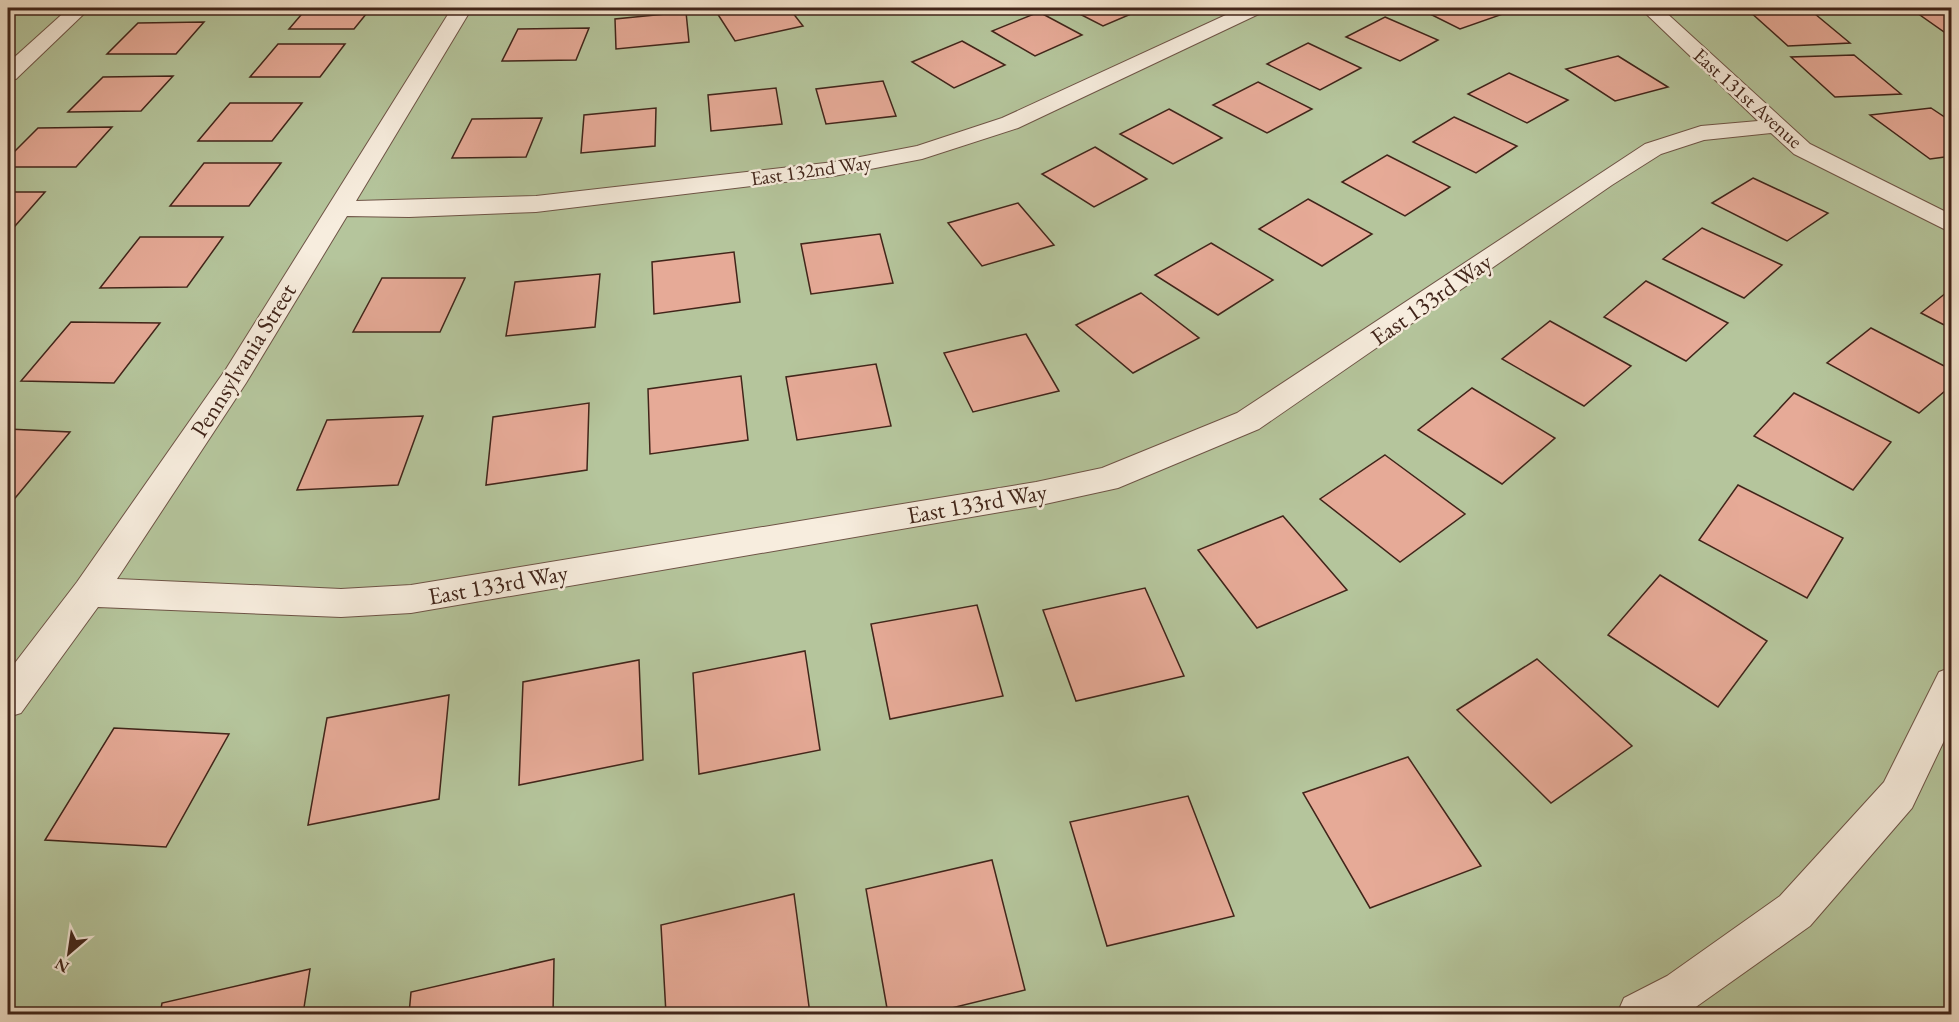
<svg xmlns="http://www.w3.org/2000/svg" width="1959" height="1022" viewBox="0 0 1959 1022" font-family="'EB Garamond',serif">
	<style>
		.green { fill: #b5c59c; stroke: #7b755b; stroke-width: 1.5 }
		.building { fill: #e6aa97; stroke: #41251a; stroke-width: 1.5 }
		.lines { fill: none; stroke-linecap: round; stroke-linejoin: round }
		.minor-casing { stroke: #6e5446; stroke-width: 2 }
		.minor { fill: #f7edde; fill-rule: evenodd }
		.labels { text-anchor: middle; dominant-baseline: central; stroke-width: 5; stroke-linejoin: round; paint-order: stroke }
		.far-street-label { font-size: 20px; fill: #41251a; stroke: #f7edde }
		.street-label { font-size: 24px; fill: #41251a; stroke: #f7edde }
	</style>
	<rect width="100%" height="100%" fill="#f3e3cc"/>
	<filter id="stains"><feTurbulence type="fractalNoise" baseFrequency=".00333" numOctaves="4"/><feColorMatrix values="0 0 0 0 .2 0 0 0 0 .09 0 0 0 0 .02 0 0 0 .5 -.17"/></filter>
	<radialGradient id="worn" r=".72"><stop offset=".6" stop-color="#630" stop-opacity="0"/><stop offset="1" stop-color="#630" stop-opacity=".3"/></radialGradient>
	<!-- green -->
	<rect class="green" x="8" y="8" width="1943" height="1006"/>
	<!-- building -->
	<g class="building">
		<path d="M173,8H237L234,11L170,10Z"/>
		<path d="M307,8H371L354,29H289Z"/>
		<path d="M742,8H789L803,26L735,41L717,13Z"/>
		<path d="M1068,8H1145L1103,26Z"/>
		<path d="M1418,8H1491L1503,14L1460,29Z"/>
		<path d="M1910,8H1952V34H1947Z"/>
		<path d="M1809,9L1850,43L1788,46L1749,11Z"/>
		<path d="M686,12L689,42L616,49L615,19Z"/>
		<path d="M1039,12L1082,35L1035,56L992,31Z"/>
		<path d="M1385,17L1438,40L1400,61L1346,37Z"/>
		<path d="M204,22L176,54H107L138,23Z"/>
		<path d="M589,28L576,60L502,61L518,29Z"/>
		<path d="M962,41L1005,65L954,88L912,62Z"/>
		<path d="M1308,43L1361,68L1320,90L1267,64Z"/>
		<path d="M278,44H345L320,77H250Z"/>
		<path d="M1854,55L1901,94L1835,97L1791,57Z"/>
		<path d="M1618,56L1668,87L1615,101L1566,69Z"/>
		<path d="M1509,73L1568,100L1527,123L1468,94Z"/>
		<path d="M173,76L141,111L68,112L103,77Z"/>
		<path d="M883,81L896,116L826,124L816,89Z"/>
		<path d="M1258,82L1312,109L1267,133L1213,105Z"/>
		<path d="M776,88L782,124L711,131L708,95Z"/>
		<path d="M230,103H302L272,141H198Z"/>
		<path d="M656,108L655,146L581,153L584,115Z"/>
		<path d="M1931,108L1952,122V156L1930,159L1870,115Z"/>
		<path d="M1169,109L1222,138L1173,164L1120,134Z"/>
		<path d="M1454,117L1517,146L1476,173L1413,142Z"/>
		<path d="M542,118L526,157L452,158L472,119Z"/>
		<path d="M112,127L76,167H8V158L38,128Z"/>
		<path d="M1095,147L1147,179L1094,207L1042,174Z"/>
		<path d="M1387,155L1450,187L1405,216L1342,182Z"/>
		<path d="M204,163H281L249,206H170Z"/>
		<path d="M1753,178L1828,213L1787,241L1712,203Z"/>
		<path d="M8,192H45L8,234Z"/>
		<path d="M1308,199L1372,234L1322,266L1259,229Z"/>
		<path d="M1018,203L1054,245L982,266L948,223Z"/>
		<path d="M1702,228L1782,265L1744,298L1663,259Z"/>
		<path d="M880,234L893,283L811,294L801,244Z"/>
		<path d="M140,237H223L187,287L100,288Z"/>
		<path d="M1211,243L1273,280L1218,315L1155,275Z"/>
		<path d="M734,252L740,302L654,314L652,262Z"/>
		<path d="M600,274L595,327L506,336L515,282Z"/>
		<path d="M382,278H465L440,332H353Z"/>
		<path d="M1646,281L1728,323L1686,361L1604,317Z"/>
		<path d="M1952,288V329L1921,313Z"/>
		<path d="M1141,293L1199,338L1133,373L1076,325Z"/>
		<path d="M1550,321L1631,366L1584,406L1502,359Z"/>
		<path d="M71,322L160,323L114,383L21,381Z"/>
		<path d="M1871,328L1952,370V385L1919,413L1827,363Z"/>
		<path d="M1026,334L1059,391L973,412L944,353Z"/>
		<path d="M876,364L891,426L797,440L786,377Z"/>
		<path d="M741,376L748,440L650,454L648,389Z"/>
		<path d="M1472,388L1555,438L1502,484L1418,430Z"/>
		<path d="M1794,393L1891,442L1853,490L1754,436Z"/>
		<path d="M589,403L587,470L486,485L493,417Z"/>
		<path d="M423,416L398,485L297,490L327,420Z"/>
		<path d="M8,429L70,432L11,503H8Z"/>
		<path d="M1385,455L1465,514L1400,562L1320,499Z"/>
		<path d="M1738,485L1843,538L1807,598L1699,540Z"/>
		<path d="M1283,516L1347,590L1257,628L1198,550Z"/>
		<path d="M1660,575L1767,641L1718,707L1608,635Z"/>
		<path d="M1145,588L1184,676L1076,701L1043,610Z"/>
		<path d="M977,605L1003,696L890,719L871,624Z"/>
		<path d="M805,651L820,750L699,774L693,673Z"/>
		<path d="M1537,659L1632,746L1551,803L1457,710Z"/>
		<path d="M639,660L643,760L519,785L523,682Z"/>
		<path d="M449,695L439,799L308,825L327,718Z"/>
		<path d="M114,728L229,734L166,847L45,840Z"/>
		<path d="M1408,757L1481,866L1370,908L1303,793Z"/>
		<path d="M1188,796L1234,916L1107,946L1070,822Z"/>
		<path d="M992,860L1025,990L927,1014H888L866,889Z"/>
		<path d="M794,894L810,1014H666L661,925Z"/>
		<path d="M554,959L553,1014H409L411,992Z"/>
		<path d="M310,969L303,1014H160L162,1003Z"/>
	</g>
	<g class="lines">
		<defs>
			<g id="minor">
				<path d="M69,8H90L16,79L8,80V63Z"/>
				<path d="M452,8H472L356,201L536,196L834,162L917,146L1002,118L1241,8H1266L1263,12L1018,128L922,159L834,176L536,212L409,217L347,216L246,383L117,579L341,589L411,585L1036,482L1102,468L1237,413L1645,144L1701,126L1758,121L1640,8H1661L1810,144L1952,215V233L1794,154L1771,133L1704,140L1661,154L1612,185L1259,429L1118,488L1036,506L411,613L341,617L98,607L21,713L8,717V672L77,582L226,369Z"/>
				<path d="M1952,667V724L1912,808L1810,926L1686,1014H1617L1624,998L1667,976L1780,896L1884,782L1939,672Z"/>
			</g>
		</defs>
		<!-- minor casing -->
		<use href="#minor" class="minor-casing"/>
		<!-- minor -->
		<use href="#minor" class="minor"/>
	</g>
	<g class="labels">
		<!-- far-street labels -->
		<g class="far-street-label">
			<text transform="translate(1748 98) rotate(42)">East 131st Avenue</text>
			<text transform="translate(811 170) rotate(-8)">East 132nd Way</text>
		</g>
		<!-- street labels -->
		<g class="street-label">
			<text transform="translate(1431 299) rotate(-35)">East 133rd Way</text>
			<text transform="translate(243 360) rotate(-58)">Pennsylvania Street</text>
			<text transform="translate(977 503) rotate(-10)">East 133rd Way</text>
			<text transform="translate(498 584) rotate(-10)">East 133rd Way</text>
		</g>
	</g>
	<!-- margin -->
	<rect width="1959" height="1022" fill="none" stroke="#f3e3cc" stroke-width="30"/>
	<rect x="9" y="9" width="1941" height="1004" fill="none" stroke="#41251a" stroke-width="3"/>
	<rect x="15" y="15" width="1929" height="992" fill="none" stroke="#41251a" stroke-width="1.5"/>
	<!-- north arrow -->
	<g transform="translate(69 953) rotate(209)" stroke="#f7edde" stroke-width="4.5" paint-order="stroke">
	<path d="M0-4.5L10 22L0 15L-10 22Z" fill="#41251a"/>
	<text y="-9" font-size="16" font-weight="bold" text-anchor="middle" fill="#41251a">N</text>
	</g>
	<rect width="100%" height="100%" filter="url(#stains)"/>
	<rect width="100%" height="100%" fill="url(#worn)"/>
</svg>
